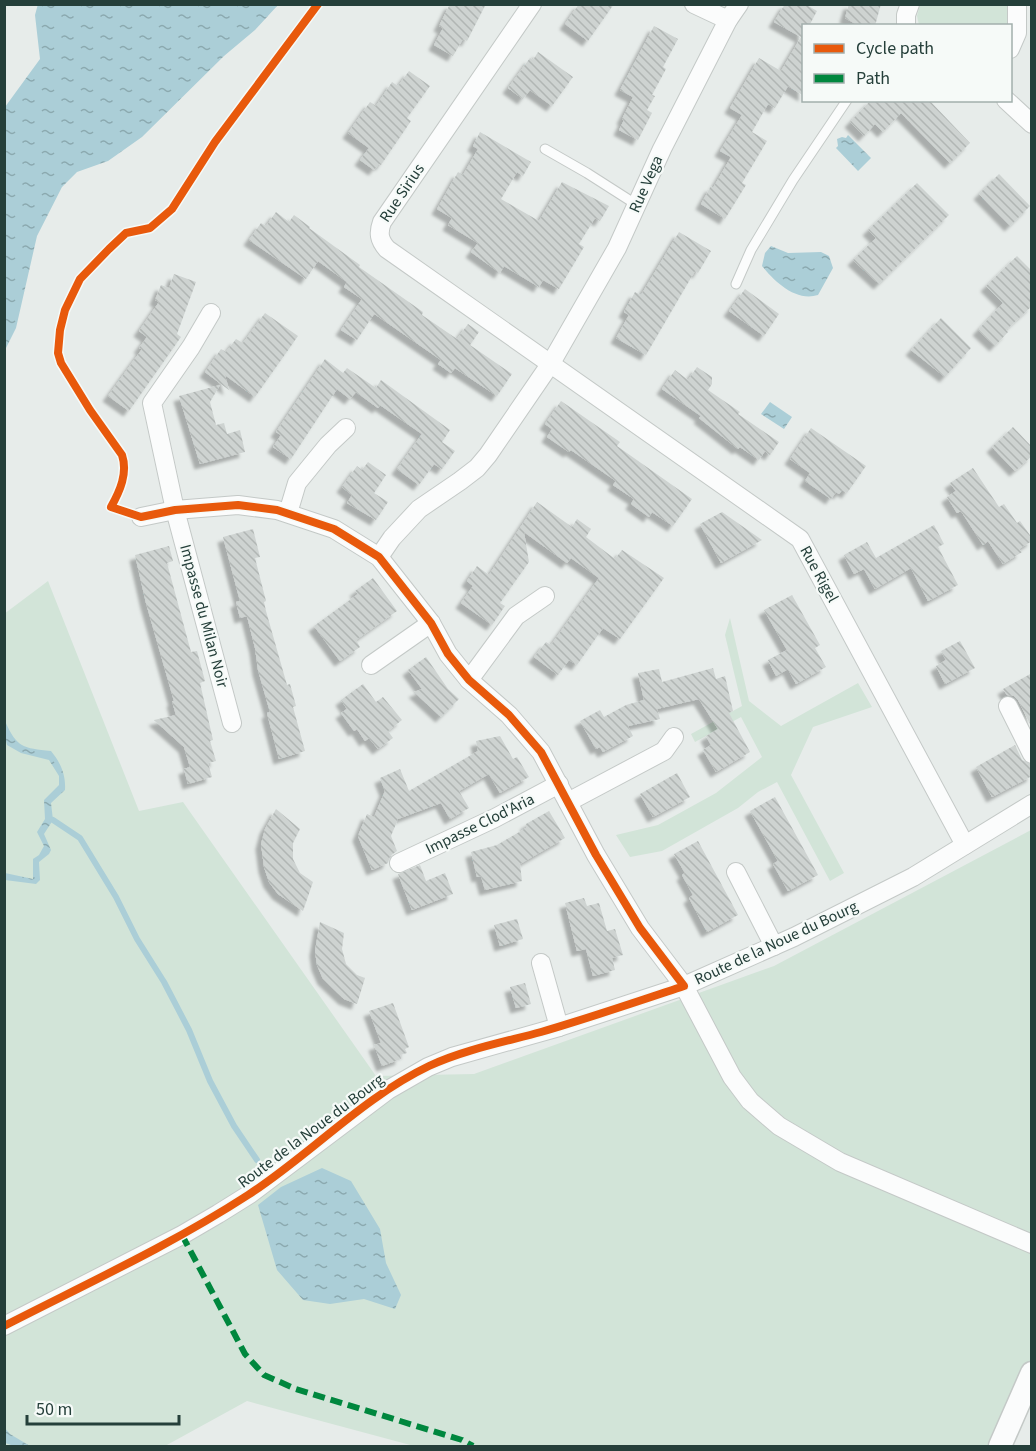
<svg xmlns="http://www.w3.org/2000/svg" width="1036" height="1451" viewBox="0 0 1036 1451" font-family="'Source Sans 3',sans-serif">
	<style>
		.grass { fill: #d2e4d8 }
		.water { fill: url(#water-ripples) }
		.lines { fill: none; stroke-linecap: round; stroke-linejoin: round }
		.stream { stroke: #abced7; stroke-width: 6 }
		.building { fill: url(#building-back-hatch); filter: url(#shadow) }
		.service-casing { stroke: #c4c9c7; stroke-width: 11 }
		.minor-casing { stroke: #c4c9c7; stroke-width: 20 }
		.tertiary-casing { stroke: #c4c9c7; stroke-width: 25 }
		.service { stroke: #fbfcfc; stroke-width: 9 }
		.minor { stroke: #fbfcfc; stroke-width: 18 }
		.tertiary { stroke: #fbfcfc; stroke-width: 22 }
		.quiet { stroke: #00873e; stroke-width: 6; stroke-dasharray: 12 6; stroke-linecap: butt }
		.cycleway-casing { stroke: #f6faf8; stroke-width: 11 }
		.cycleway { stroke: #e8590c; stroke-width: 8 }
		.labels { text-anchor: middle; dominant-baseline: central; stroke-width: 4.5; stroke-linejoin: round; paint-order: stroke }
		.street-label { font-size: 16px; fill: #253f3a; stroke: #f6faf8 }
	</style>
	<defs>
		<pattern id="water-ripples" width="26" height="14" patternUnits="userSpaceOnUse" patternTransform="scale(1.5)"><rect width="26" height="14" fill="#abced7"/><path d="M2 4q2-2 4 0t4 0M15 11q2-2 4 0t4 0" fill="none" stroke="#8ba9af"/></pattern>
		<pattern id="building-back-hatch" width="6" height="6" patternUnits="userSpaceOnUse" patternTransform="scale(1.5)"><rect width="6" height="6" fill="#ced3d1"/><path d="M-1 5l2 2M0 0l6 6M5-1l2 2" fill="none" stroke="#b1b6b4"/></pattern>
		<filter id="shadow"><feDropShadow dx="-5.5" dy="5.5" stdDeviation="1.5" flood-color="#0004"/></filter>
	</defs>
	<rect width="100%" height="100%" fill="#e7ecea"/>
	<!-- grass -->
	<g class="grass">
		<path d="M920,5H1008L1010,26L919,25L917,16Z"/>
		<path d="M48,581L139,811L183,802L376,1076L474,1074L774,966L1031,830L1032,1375L1004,1446H414L247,1401L165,1446H5L4,614Z"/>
		<path d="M730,618L749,701L781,726L858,683L872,707L813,727L791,775L844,873L830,881L777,782L758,792L738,808L662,851L630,857L616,835L658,825L716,793L762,757L741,717L695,742L691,734L742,706L725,635Z"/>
	</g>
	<!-- water -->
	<g class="water">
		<path d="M38,4L278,5L255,30L224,56L142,137L108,161L77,172L62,187L37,236L16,328L5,350V107L40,59L35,15Z"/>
		<path d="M848,135L871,158L858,171L836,148L838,146L837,139L842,137L846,138Z"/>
		<path d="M771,246L788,253L821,252L829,256L833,268L818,295C796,302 775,282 762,266L765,253Z"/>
		<path d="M770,402L792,417L784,429L761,414Z"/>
		<path d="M5,721C17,748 23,748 51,751C60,762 66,774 65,790L51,803L53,820L44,834L51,850L49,854L39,862L40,880L36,884L5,880V873L33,879V859L39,855L44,846L37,832L45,819L44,800L59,785V776L49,760L21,753L7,745L5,737Z"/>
		<path d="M322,1168L351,1181L380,1229L386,1263L401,1295L395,1309L364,1299L330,1304L303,1300L277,1270L258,1205L281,1187Z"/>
		<path d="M4,1427L10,1434L30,1446H14L5,1443Z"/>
	</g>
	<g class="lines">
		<!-- stream -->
		<path class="stream" d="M53,820L80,838L116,897L137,939L164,982L189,1030L210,1081L234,1126L257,1160"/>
	</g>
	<!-- building -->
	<g class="building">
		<path d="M450,4H486L467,41L463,39L453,56L434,45L443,28L439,26Z"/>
		<path d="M579,4H614L588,41L565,24Z"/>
		<path d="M785,4H805L817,11L809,26H804V96L788,86L775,108L768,104L752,132L767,141L742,183L746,185L725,219L701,204L711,186L713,188L731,157L720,151L742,115L730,108L759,58L781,71L801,37L774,22Z"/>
		<path d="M849,4H881L875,26H859L845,18Z"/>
		<path d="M654,26L678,39L663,67L666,69L652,95L655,96L647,110L652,113L638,140L619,130L624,120L622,119L633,97L620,90Z"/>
		<path d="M538,52L573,77L552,106L530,90L523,99L508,88L530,58L533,60Z"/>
		<path d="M409,71L430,86L407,118L411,121L381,165L379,164L374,170L360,160L369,148L348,133L370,102L376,106L392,82L398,86Z"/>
		<path d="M871,100H929L970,143L950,163L901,113L883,132L875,124L864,136L850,122Z"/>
		<path d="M480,132L531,162L523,176L517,172L501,199L539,221L562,182L609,206L600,221L595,218L579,244L584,247L559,289L543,280L539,287L504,266L500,273L471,252L478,243L448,225L452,218L437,209L458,172L463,175L478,149L473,146Z"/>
		<path d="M999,174L1030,206L1010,226L979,194Z"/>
		<path d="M917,183L949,215L879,284L853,260L876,238L868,230Z"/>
		<path d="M276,212L289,222L294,215L310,227L309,228L360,265L359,267L423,312L422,315L457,339L468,324L479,332L470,345L512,374L497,396L455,368L451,373L438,364L441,360L376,315L374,314L357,340L341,330L362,299L344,287L347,282L318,261L306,279L249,240L261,223L266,226Z"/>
		<path d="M679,232L711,251L698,273L695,271L646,355L616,338L629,315L624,312L629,303L635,292L641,295Z"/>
		<path d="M1017,256L1032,271V306L1006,330L1008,332L995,346L978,330L1003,303L986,286Z"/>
		<path d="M174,274L196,282L177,334L181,337L129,411L108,396L142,349L139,348L147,337L139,331L159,302L155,300L161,285L169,288Z"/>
		<path d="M745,289L779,314L764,336L729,311Z"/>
		<path d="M265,313L298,336L255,397L225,375L229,390L205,372L221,349L226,352L236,339L243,343Z"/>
		<path d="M941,318L971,348L945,377L911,350Z"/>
		<path d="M325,359L343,373L347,368L376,388L381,380L450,430L442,442L455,451L442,469L434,464L419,485L397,469L422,434L380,405L378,408L356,392L350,399L337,389L291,459L273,447L281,435L276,432Z"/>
		<path d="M697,367L712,377V384L708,390L740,412L738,414L779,442L770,455L765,451L759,460L740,447L738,449L699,418L701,416L662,389L675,370L688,380Z"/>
		<path d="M220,385L210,402L216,425L224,423L227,434L240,430L245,452L200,464L179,396Z"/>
		<path d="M561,401L620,442L617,446L692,499L673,526L652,512L649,517L631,504L634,499L613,485L616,481L571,450L569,452L547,437L552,429L545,424Z"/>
		<path d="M1013,427L1032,447V456L1015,471L992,447Z"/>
		<path d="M811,428L866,466L847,493L842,490L839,494L836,492L831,499L805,481L810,473L790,459Z"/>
		<path d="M368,462L386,475L374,493L388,502L376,520L347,503L352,495L342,487L357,466L362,470Z"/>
		<path d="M973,468L999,507L1004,504L1017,523L1020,521L1032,538V541L1019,549L1022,552L1003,564L988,541L983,545L961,511L957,513L947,497L956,491L950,483Z"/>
		<path d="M537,502L572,527L577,519L591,529L586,537L615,559L622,550L664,578L620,639L603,628L577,665L569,660L558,675L534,657L546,642L551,645L599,578L571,558L567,563L524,532L529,562L500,603L505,606L492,625L461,603L473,586L467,581L477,566L489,575Z"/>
		<path d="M722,512L762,540L721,563L700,524Z"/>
		<path d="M934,525L944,544L938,547L958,585L928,601L911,568L875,589L864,569L854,574L844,555L867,542L876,558Z"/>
		<path d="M253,529L260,557L255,558L266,601L264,602L266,611L287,685L290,684L296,706L293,707L305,751L279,759L267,713L270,712L258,670L255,648L247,616L240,618L236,602L240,601L223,537Z"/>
		<path d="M169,546L173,561L167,563L191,652L197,651L205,681L200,683L213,740L210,741L216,761L208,763L212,777L188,784L184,769L190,767L184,747L154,720L176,715L172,701H174L146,603L135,555Z"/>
		<path d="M373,578L397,611L356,640L360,647L340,661L314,626L358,594L355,591Z"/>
		<path d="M792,595L820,645L815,648L826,667L796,684L788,669L776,676L768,660L787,650L764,610Z"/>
		<path d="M960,641L975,668L945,684L936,666L946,660L941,651Z"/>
		<path d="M426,657L448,689L459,699L441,717L414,692L422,689L408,670Z"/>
		<path d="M713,668L716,679L725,676L733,711L729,713L750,752L716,772L703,750L711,745L706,736L718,729L699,699L657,709L660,719L628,726L633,736L603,752L600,747L596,749L580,721L600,710L604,717L626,705L644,700L638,673L659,669L662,682Z"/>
		<path d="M1032,673V728L1018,700L1014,696L1007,695L1003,689Z"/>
		<path d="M363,684L376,702L383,697L402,720L388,731L393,738L378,749L369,738L365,741L357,729L354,731L341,713L347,709L341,700Z"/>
		<path d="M500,736L513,759L517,757L529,777L500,793L489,774L459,791L469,808L450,819L441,803L398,819L391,836L397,851L390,856L388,863L372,870L358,836L367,814L374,817L385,791L380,778L400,769L409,791L478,751L476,741Z"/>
		<path d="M1015,745L1022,760L1032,765V776L992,797L976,767Z"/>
		<path d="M677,773L690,797L653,817L640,794Z"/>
		<path d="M775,797L818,875L788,891L773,864L778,861L750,811Z"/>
		<path d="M276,809L300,829L293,843V859L300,873L313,882L303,911L278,894L269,882L264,867L261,844L265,829Z"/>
		<path d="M549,811L565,838L520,864L522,881L485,890L481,876L477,877L471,852L497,845L526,828V824Z"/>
		<path d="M698,841L738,915L707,932L689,898L693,895L682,875L685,873L674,854Z"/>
		<path d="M420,865L426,881L445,873L453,894L412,910L398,874Z"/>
		<path d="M584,898L587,906L599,903L607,931L615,929L623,955L612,958L615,970L593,976L586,949L577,951L565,903Z"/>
		<path d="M517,919L523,939L500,946L494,925Z"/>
		<path d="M320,922L344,933L342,949L346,964L357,975L365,978L357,1004L344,999L323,979L317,965L315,951Z"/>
		<path d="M525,983L531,1004L516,1008L510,987Z"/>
		<path d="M393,1003L409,1047L405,1049L407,1053L400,1055L401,1059L382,1066L374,1045L381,1043L369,1011Z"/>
	</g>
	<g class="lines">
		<defs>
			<g id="service">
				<path d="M545,149L587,173L637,205"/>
				<path d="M736,284L751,250L793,180L847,100"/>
			</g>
			<g id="minor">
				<path d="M532,4L382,222C378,233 379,240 387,249L800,539L965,845"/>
				<path d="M694,4L728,20"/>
				<path d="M906,26V15L910,4"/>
				<path d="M1010,49L1017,33V4"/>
				<path d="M1006,100L1032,124"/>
				<path d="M211,313L191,347L152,403L175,510L232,723"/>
				<path d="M288,513L297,483L328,445L346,428"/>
				<path d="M141,517L175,510L238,505L277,510L334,529L379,557L431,623L448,654L469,680L509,715L541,752L596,855L640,928L684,986L732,1077L750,1101L779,1126L840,1162L1032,1244"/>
				<path d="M379,557L392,538L419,509L460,481L477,468L488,455L551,363L617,248L662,149L728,20L739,4"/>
				<path d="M371,665L431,623"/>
				<path d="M469,680L516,616L545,596"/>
				<path d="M1008,706L1032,754"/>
				<path d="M568,802L664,751L674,737"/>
				<path d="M399,863L495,818L559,784"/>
				<path d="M736,872L774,946"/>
				<path d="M541,963L559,1027"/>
				<path d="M4,1326L182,1235L218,1214L250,1194L388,1090L428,1067L452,1057L559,1027L684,986L794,937L913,877L1032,804"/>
			</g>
			<path id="tertiary" d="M1000,1446L1032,1373"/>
		</defs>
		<!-- service casing -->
		<use href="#service" class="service-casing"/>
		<!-- minor casing -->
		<use href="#minor" class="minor-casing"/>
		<!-- tertiary casing -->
		<use href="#tertiary" class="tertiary-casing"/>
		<!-- service -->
		<use href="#service" class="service"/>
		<!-- minor -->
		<use href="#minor" class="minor"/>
		<!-- tertiary -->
		<use href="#tertiary" class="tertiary"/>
		<!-- quiet -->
		<path class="quiet" d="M182,1235L245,1354L264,1375L296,1389L462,1440L473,1446"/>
		<defs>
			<path id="cycleway" d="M4,1326C86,1284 171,1245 248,1195C310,1155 362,1098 429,1066C463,1050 504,1042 541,1032C589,1018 636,1002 684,986L640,928L596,855L541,752L509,715L469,680L448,654L431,623L379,557L334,529L277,510L238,505L175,510L141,517L111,507C120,491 128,473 122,455L90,410L61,363L58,353L60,330L65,310L80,279L109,249L126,233L150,228L172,209L215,142L318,4"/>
		</defs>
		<!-- cycleway casing -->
		<use href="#cycleway" class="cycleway-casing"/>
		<!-- cycleway -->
		<use href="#cycleway" class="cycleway"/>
	</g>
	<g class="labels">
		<!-- street labels -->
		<g class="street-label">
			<text transform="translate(646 184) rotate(-66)">Rue Vega</text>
			<text transform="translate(402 193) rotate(-56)">Rue Sirius</text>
			<text transform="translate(819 574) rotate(61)">Rue Rigel</text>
			<text transform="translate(204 616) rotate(75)">Impasse du Milan Noir</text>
			<text transform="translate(480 824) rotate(-26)">Impasse Clod'Aria</text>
			<text transform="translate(776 943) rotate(-25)">Route de la Noue du Bourg</text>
			<text transform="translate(311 1131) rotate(-37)">Route de la Noue du Bourg</text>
		</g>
	</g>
	<!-- border -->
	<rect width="1036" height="1451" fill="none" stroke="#253f3a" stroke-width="12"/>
	<!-- legend -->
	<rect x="802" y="24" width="210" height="78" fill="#f6faf8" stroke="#a2afac" stroke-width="1.5"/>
	<rect x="814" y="44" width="30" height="9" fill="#e8590c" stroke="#a2afac" stroke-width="1.5"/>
	<text x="856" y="54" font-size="18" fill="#253f3a">Cycle path</text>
	<rect x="814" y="74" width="30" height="9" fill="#00873e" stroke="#a2afac" stroke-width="1.5"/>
	<text x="856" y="84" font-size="18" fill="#253f3a">Path</text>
	<!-- scale -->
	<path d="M27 1415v9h152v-9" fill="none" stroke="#253f3a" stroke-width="3"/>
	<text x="36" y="1415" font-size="18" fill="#253f3a" stroke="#f6faf8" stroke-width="4.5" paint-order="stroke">50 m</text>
</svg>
